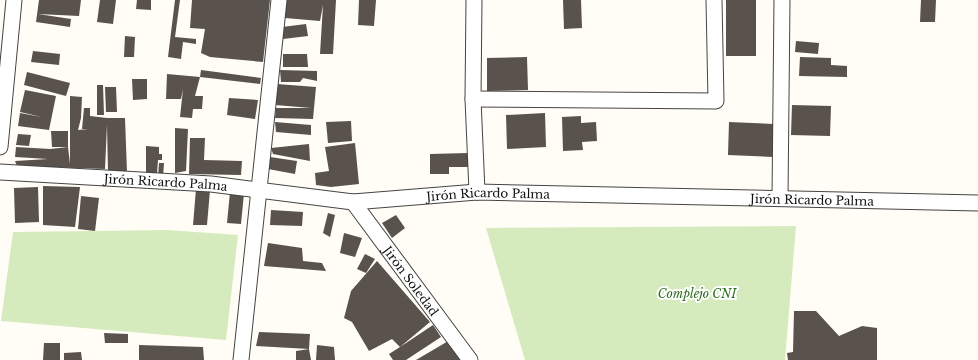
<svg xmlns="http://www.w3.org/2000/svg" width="978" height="360" viewBox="0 0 978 360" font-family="'Libre Baskerville',serif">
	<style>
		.green { fill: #d5ebbd }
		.building { fill: #5a524d }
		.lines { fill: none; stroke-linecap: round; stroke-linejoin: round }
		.street-casing { stroke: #444; stroke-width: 17 }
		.street { stroke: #fff; stroke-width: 15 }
		.labels { text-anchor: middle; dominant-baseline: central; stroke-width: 4; stroke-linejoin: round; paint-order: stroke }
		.street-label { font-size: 12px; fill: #111; stroke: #fff }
		.park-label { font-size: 12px; font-style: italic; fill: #2f6b1f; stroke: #fff }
	</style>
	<rect width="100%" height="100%" fill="#fffdf5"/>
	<!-- green -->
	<g class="green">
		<path d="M796,226L785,360H525L486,228Z"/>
		<path d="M167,230L238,235L226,340L1,321L13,232Z"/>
	</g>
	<!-- building -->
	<g class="building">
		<path d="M39,0H81L79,16L38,14L71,19L70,27L36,22Z"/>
		<path d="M100,0H116L113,24L97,22Z"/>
		<path d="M137,0H151V10L136,9Z"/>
		<path d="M175,0H180L175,37L196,39V44L183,42L181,59L168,57Z"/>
		<path d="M192,0H270L263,62L210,57L201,53L205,29L190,28Z"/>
		<path d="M286,0H336L333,54H320L323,5L320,21L285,18Z"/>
		<path d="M359,0H376L374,26L358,25Z"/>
		<path d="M563,0H581L582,28L564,29Z"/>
		<rect x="726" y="0" width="30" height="56"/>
		<path d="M921,0H936L935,22H920Z"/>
		<path d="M306,24L308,36L283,39L282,27Z"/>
		<path d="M125,36L135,37L134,57H124Z"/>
		<path d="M796,41L819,43L818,54L795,52Z"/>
		<path d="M33,51L60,54L59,65L31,62Z"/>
		<path d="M283,54H307L308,67H283Z"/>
		<path d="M527,57L528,90L487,91V58Z"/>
		<path d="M800,57L831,58V65L847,66V77L799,76Z"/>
		<path d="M201,70L261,78L260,84L200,77Z"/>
		<path d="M280,70L317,71V81L303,78L300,82H281Z"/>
		<path d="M27,72L70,83L66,96L24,85Z"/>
		<path d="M167,74L200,77L195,96H203L202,109H193L192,118L180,117L183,89L181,99H166Z"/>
		<path d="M132,79H147V99L133,100Z"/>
		<path d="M277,84L316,87L313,119L275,118L276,108H311L275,105Z"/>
		<path d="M97,85H103L104,115H97Z"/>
		<path d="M105,87H116L117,112H106Z"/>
		<path d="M25,90L56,96L49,130L18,126L20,113L42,117L20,112Z"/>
		<path d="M70,96L82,97L81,118L78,130L88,129H82L84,108H90V116L107,118H125L127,172H108L107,125L105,169L17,166L15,161L48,159L15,157L16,147L50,149L68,147L70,164Z"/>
		<path d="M229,98L258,100L255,119L227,115Z"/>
		<path d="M792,105L831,106L830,136L791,135Z"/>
		<path d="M545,113L546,147L507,149L506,115Z"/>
		<path d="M581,116V123L596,122L597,141L582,142L583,150L563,151L562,117Z"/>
		<path d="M351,121L352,141L328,143L326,122Z"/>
		<path d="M275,122L311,125V135L276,132Z"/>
		<path d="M729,122L774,124L773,157L728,155Z"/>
		<path d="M175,128L188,129L186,171L175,173Z"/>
		<path d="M51,131H68V147H52Z"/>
		<path d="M18,134L31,135L29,146L16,145Z"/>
		<path d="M190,138H205L204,160L242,161L241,175L189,174Z"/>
		<path d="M355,143L359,184L331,187L316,185L315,173L329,171L325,147Z"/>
		<path d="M309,144L310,161L273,154L271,148Z"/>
		<path d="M146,146L159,147V154H162V160H158L157,174H146Z"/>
		<path d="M468,153V167H449V174H430V154Z"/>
		<path d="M270,157L297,161L295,174L268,169Z"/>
		<path d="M159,163H164L163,177H158Z"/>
		<path d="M43,186L80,187L75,227L43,225Z"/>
		<path d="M38,187L39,222L15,223L14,188Z"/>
		<path d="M196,189L210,190L207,225H193Z"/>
		<path d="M230,192L244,193L241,224L227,223Z"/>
		<path d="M81,196L99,198L95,231L78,229Z"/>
		<path d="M271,210L303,212L302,226L270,225Z"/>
		<path d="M328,213L335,215L330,237L323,233Z"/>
		<path d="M396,215L405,228L392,238L382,223Z"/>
		<path d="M344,233L362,238L355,257L340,253Z"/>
		<path d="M268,243L302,248L303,261L322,263L326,271L264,266Z"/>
		<path d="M365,254L375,259L366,273L357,269Z"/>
		<path d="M377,261L430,322L400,347L433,325L441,337L406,360H393L389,354L400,347L392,339L369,351L352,322L344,318L351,291Z"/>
		<path d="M794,311H816L839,336L862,326L877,328V360H788L787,353L793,352Z"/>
		<path d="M259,332L310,334L309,349L311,360H296V351L309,349L256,346Z"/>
		<path d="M104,333L128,334V343H105Z"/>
		<path d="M450,340L462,360H416Z"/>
		<path d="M44,343H60V360H43Z"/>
		<path d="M139,345L203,347L204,360H139Z"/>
		<path d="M317,345L334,347L335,360H316Z"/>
		<path d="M81,352L82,360H64V353Z"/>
	</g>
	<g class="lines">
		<defs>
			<g id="street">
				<path d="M474,0L473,99L477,192"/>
				<path d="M473,99L716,101L714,0"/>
				<path d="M0,147L14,0"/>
				<path id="s1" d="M0,172L211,184L353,202L477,192L978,203"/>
				<path d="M780,197L782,0"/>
				<path id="s2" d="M353,202L470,360"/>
				<path d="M241,360L279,0"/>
			</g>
		</defs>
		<!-- street casing -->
		<use href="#street" class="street-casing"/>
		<!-- street -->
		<use href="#street" class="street"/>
	</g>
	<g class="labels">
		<!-- street labels -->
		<g class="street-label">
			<text stroke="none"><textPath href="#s1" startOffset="166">Jirón Ricardo Palma</textPath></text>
			<text stroke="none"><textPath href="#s1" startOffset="490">Jirón Ricardo Palma</textPath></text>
			<text stroke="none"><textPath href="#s1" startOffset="814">Jirón Ricardo Palma</textPath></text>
			<text stroke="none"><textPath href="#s2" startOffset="98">Jirón Soledad</textPath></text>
		</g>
		<!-- park labels -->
		<g class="park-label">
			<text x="697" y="293">Complejo CNI</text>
		</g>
	</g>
</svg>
